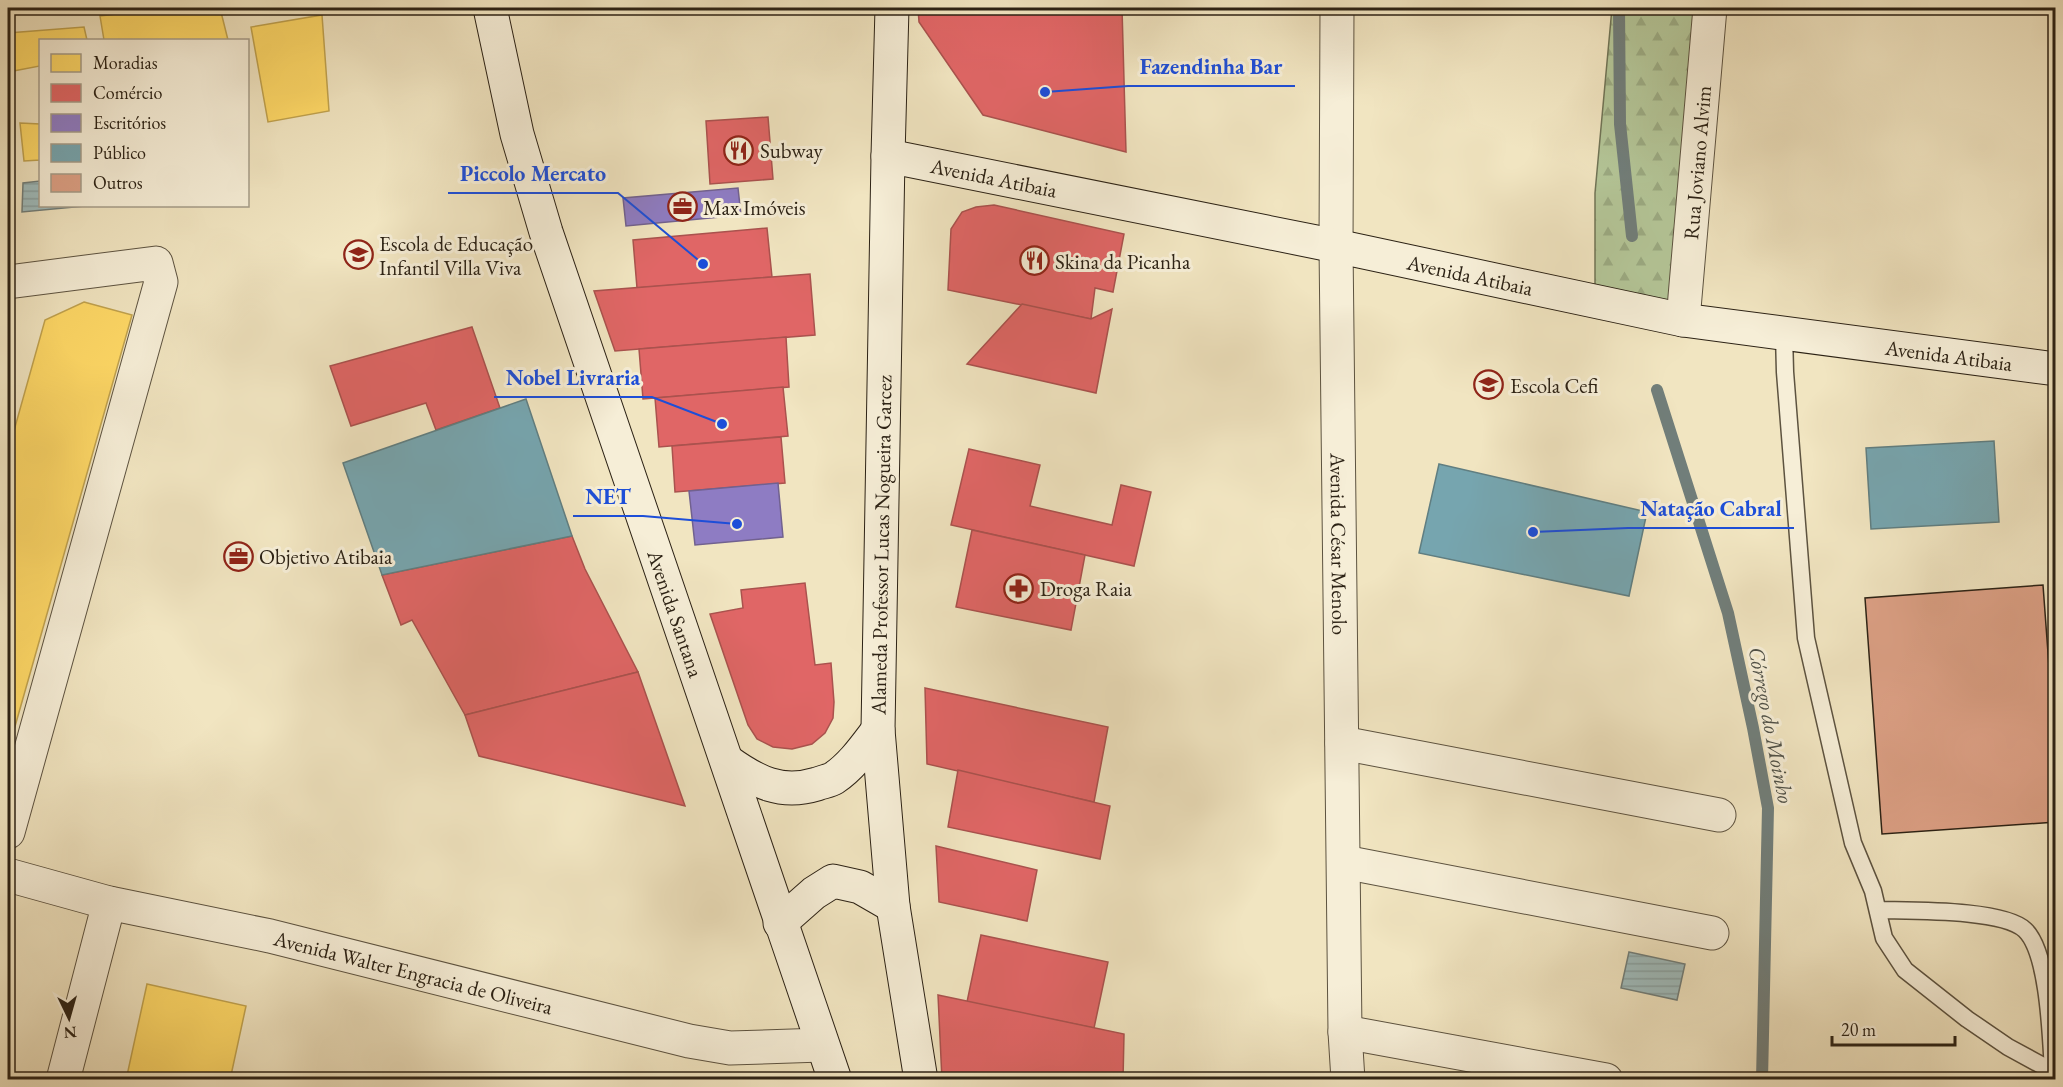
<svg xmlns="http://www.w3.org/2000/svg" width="2063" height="1087" viewBox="0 0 2063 1087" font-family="'EB Garamond',serif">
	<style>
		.forest { fill: url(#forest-firs); stroke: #707456; stroke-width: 1.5 }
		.water { fill: url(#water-rules); stroke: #717e7a; stroke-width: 1.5 }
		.homes { fill: #ffd966; stroke: #c0a24e; stroke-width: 1.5 }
		.shops { fill: #e06666; stroke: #aa524e; stroke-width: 1.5 }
		.offices { fill: #8e7cc3; stroke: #71618f; stroke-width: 1.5 }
		.public { fill: #76a5af; stroke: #607e81; stroke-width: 1.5 }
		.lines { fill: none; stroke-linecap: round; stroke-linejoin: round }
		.stream { stroke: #717e7a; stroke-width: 12 }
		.building { fill: #dca085; stroke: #2c2215; stroke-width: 1.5 }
		.lane-casing { stroke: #5d5340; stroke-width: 19 }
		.street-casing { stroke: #5d5340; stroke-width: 35 }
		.secondary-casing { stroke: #2c2215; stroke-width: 35 }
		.lane { stroke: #f6eed7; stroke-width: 16 }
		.street { stroke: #f6eed7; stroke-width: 33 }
		.secondary { stroke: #f6eed7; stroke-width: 33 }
		.labels { text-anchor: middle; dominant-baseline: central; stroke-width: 6; stroke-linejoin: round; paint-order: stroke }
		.poi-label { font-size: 21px; fill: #2c2215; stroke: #f6eed7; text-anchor: start }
		.street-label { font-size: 21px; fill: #2c2215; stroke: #f6eed7 }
		.water-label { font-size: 22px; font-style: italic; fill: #4e5047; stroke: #f6eed7 }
		.leader { fill: none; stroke: #1d4ed8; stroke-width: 2 }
		.callout-dot { fill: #1d4ed8; stroke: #f6eed7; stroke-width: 2 }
		.callout-label { font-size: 22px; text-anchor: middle; font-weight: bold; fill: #1d4ed8; stroke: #f6eed7; stroke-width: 6; stroke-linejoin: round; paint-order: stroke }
	</style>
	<defs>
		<pattern id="forest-firs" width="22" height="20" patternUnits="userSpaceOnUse" patternTransform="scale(1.5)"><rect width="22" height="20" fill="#b4c698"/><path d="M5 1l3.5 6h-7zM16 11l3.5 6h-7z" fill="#9baa82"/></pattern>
		<pattern id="water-rules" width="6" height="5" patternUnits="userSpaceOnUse" patternTransform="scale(1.5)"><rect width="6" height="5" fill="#9fbcbd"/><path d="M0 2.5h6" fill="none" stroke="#89a1a2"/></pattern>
	</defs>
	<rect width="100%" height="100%" fill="#f1e5c1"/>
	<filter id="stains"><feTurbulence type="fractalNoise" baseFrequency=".00333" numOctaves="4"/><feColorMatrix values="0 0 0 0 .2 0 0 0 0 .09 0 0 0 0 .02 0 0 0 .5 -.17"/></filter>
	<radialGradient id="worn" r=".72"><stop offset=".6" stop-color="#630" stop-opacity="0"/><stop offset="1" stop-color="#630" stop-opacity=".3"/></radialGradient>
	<!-- forest -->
	<path class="forest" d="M1612,8H1707L1680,315L1595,296V193Z"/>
	<!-- water -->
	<g class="water">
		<path d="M40,181V206H85L22,212L23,183Z"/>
		<path d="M1629,952L1685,964L1677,1000L1621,988Z"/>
	</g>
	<!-- homes -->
	<g class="homes">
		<path d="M164,8H220L228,40H104L100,16Z"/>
		<path d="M322,15L329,111L268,122L251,27Z"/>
		<path d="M84,27L87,40H40V66L8,72V33Z"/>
		<path d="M20,123L40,124V160L24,161Z"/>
		<path d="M84,302L132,315L8,751V452L45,320Z"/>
		<path d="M147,984L246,1006L230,1080H126Z"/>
	</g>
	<!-- shops -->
	<g class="shops">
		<path d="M918,8H1122L1126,152L983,115L919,22Z"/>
		<path d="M768,117L773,179L710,184L706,121Z"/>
		<path d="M994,205L1124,234L1113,292L1095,288L1091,319L948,290L951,229L962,212L976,207Z"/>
		<path d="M767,228L772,277L637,288L633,240Z"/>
		<path d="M810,274L815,335L615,351L594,291Z"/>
		<path d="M1022,304L1091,319L1112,309L1096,393L967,364Z"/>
		<path d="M472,327L500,408L436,430L426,403L351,426L330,366Z"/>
		<path d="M786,337L789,387L643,399L639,349Z"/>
		<path d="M783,387L788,436L659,447L655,398Z"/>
		<path d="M781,437L785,483L675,492L672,446Z"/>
		<path d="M969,449L1040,465L1030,506L1112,525L1121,485L1151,492L1134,566L951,525Z"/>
		<path d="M972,530L1085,555L1071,630L956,607Z"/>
		<path d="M572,536L585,569L638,672L465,715L412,620L401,625L382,575Z"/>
		<path d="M805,583L815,665L831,663L834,702L833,718L825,733L812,744L792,749L773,747L757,739L748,725L710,614L743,608L741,590Z"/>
		<path d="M638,672L685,806L479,756L465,715Z"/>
		<path d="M925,688L1108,727L1094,802L927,764Z"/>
		<path d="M958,770L1110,806L1100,859L948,827Z"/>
		<path d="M936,846L1037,870L1027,921L939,902Z"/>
		<path d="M981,935L1108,962L1094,1028L967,1002Z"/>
		<path d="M938,995L1124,1034L1123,1080H942Z"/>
	</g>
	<!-- offices -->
	<g class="offices">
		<path d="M738,188L741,215L626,226L623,198Z"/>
		<path d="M778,483L783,537L695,545L689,491Z"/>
	</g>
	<!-- public -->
	<g class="public">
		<path d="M526,399L572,536L382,575L343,463Z"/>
		<path d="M1994,441L1999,522L1871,529L1866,448Z"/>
		<path d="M1439,464L1647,512L1629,596L1419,553Z"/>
	</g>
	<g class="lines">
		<!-- stream -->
		<g class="stream">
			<path d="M1619,8L1620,124L1632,236"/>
			<path d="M1657,390L1728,613L1753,728L1768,808L1762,1080"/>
		</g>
	</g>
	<!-- building -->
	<path class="building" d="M2043,585L2056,762V822L1882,834L1865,598Z"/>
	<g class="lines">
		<defs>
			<g id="lane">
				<path d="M1784,334L1785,372L1806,638L1853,843L1873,891L1884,938L1905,970L1967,1019L2008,1047L2056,1073"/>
				<path d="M1878,910C1911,911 2003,909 2025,930C2049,953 2051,1039 2053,1072"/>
			</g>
			<g id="street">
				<path id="s1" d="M1337,8L1336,246L1345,1032L1348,1080"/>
				<path d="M8,282L156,263L161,282L8,832"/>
				<path id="s2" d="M1683,320L1710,8"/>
				<path d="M1342,743L1719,815"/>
				<path d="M1344,862L1712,933"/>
				<path id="s3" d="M8,875L109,903L270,936L689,1041L730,1048L822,1045"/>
				<path d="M1345,1032L1606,1080"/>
				<path d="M63,1080L109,903"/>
			</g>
			<g id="secondary">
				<path id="s4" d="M490,8L517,134L546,232L835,1080"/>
				<path d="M892,8L888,156L878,730L893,906L921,1080"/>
				<path id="s5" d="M888,156L1336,246L1683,320L2056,369"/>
				<path d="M727,761C756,782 781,795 817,784C822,782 829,781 834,778C852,766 865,747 878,730"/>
				<path d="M780,923L814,893L833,881L860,887L893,906"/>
			</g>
		</defs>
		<!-- lane casing -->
		<use href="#lane" class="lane-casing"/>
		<!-- street casing -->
		<use href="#street" class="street-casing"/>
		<!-- secondary casing -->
		<use href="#secondary" class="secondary-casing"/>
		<!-- lane -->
		<use href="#lane" class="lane"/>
		<!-- street -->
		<use href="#street" class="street"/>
		<!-- secondary -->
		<use href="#secondary" class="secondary"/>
	</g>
	<!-- icons -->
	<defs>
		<symbol id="restaurant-ring" viewBox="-11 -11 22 22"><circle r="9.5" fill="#f6eed7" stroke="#8f2418" stroke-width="1.5"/><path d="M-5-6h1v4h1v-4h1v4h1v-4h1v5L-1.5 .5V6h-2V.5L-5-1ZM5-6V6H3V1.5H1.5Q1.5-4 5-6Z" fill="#8f2418"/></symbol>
		<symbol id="office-ring" viewBox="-11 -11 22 22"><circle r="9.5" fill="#f6eed7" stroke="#8f2418" stroke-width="1.5"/><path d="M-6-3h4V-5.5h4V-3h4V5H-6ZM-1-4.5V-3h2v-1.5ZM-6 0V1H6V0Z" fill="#8f2418"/></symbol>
		<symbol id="school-ring" viewBox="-11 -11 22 22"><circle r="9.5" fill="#f6eed7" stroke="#8f2418" stroke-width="1.5"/><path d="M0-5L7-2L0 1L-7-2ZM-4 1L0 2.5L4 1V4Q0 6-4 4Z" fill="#8f2418"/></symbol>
		<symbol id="pharmacy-ring" viewBox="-11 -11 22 22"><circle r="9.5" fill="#f6eed7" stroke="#8f2418" stroke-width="1.5"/><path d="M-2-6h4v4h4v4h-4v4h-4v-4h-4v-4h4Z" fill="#8f2418"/></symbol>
	</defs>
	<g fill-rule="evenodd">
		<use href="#restaurant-ring" x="722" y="134" width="33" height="33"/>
		<use href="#office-ring" x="666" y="190" width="33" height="33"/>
		<use href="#school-ring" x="342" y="238" width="33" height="33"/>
		<use href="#restaurant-ring" x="1018" y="244" width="33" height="33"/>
		<use href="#school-ring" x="1472" y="368" width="33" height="33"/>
		<use href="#office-ring" x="222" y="540" width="33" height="33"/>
		<use href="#pharmacy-ring" x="1002" y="572" width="33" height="33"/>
	</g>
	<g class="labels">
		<!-- poi labels -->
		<g class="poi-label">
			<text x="760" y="150">Subway</text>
			<text x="703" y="207">Max Imóveis</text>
			<text x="379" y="243">Escola de Educação<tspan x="379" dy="24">Infantil Villa Viva</tspan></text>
			<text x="1055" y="261">Skina da Picanha</text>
			<text x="1510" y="385">Escola Cefi</text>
			<text x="259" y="556">Objetivo Atibaia</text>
			<text x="1040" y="588">Droga Raia</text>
		</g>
		<!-- street labels -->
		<g class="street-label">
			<text stroke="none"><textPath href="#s2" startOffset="158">Rua Joviano Alvim</textPath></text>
			<text stroke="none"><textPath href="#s5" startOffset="108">Avenida Atibaia</textPath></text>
			<text stroke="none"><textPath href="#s5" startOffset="594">Avenida Atibaia</textPath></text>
			<text stroke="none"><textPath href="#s5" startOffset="1080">Avenida Atibaia</textPath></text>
			<text stroke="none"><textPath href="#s1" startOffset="536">Avenida César Menolo</textPath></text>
			<text transform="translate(881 545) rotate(-89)">Alameda Professor Lucas Nogueira Garcez</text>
			<text stroke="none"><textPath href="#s4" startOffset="634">Avenida Santana</textPath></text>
			<text stroke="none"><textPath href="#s3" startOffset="417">Avenida Walter Engracia de Oliveira</textPath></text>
		</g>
		<!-- water labels -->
		<g class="water-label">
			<text transform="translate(1771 725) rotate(79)">Córrego do Moinho</text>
		</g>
	</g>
	<!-- callouts -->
	<path class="leader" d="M1045 92L1128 86H1295M703 264L618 193H448M722 424L652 397H494M737 524L643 516H573M1533 532L1628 528H1794"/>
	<g class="callout-dot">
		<circle cx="1045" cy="92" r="6"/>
		<circle cx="703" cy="264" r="6"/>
		<circle cx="722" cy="424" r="6"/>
		<circle cx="737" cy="524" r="6"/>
		<circle cx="1533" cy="532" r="6"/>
	</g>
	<g class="callout-label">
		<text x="1211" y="74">Fazendinha Bar</text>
		<text x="533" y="181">Piccolo Mercato</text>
		<text x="573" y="385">Nobel Livraria</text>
		<text x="608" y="504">NET</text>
		<text x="1711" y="516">Natação Cabral</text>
	</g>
	<!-- margin -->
	<rect width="2063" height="1087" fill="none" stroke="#f1e5c1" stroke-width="30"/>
	<rect x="9" y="9" width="2045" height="1069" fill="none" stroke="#2c2215" stroke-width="3"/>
	<rect x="15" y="15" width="2033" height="1057" fill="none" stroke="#2c2215" stroke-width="1.5"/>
	<!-- legend -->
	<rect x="39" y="39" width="210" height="168" fill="#f6eed7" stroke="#a59c89" stroke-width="1.5"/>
	<rect x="51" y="54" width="30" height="18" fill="#ffd966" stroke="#a59c89" stroke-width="1.5"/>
	<text x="93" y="69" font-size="18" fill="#2c2215">Moradias</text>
	<rect x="51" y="84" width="30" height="18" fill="#e06666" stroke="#a59c89" stroke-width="1.5"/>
	<text x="93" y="99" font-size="18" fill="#2c2215">Comércio</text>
	<rect x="51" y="114" width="30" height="18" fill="#8e7cc3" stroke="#a59c89" stroke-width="1.5"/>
	<text x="93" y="129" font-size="18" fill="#2c2215">Escritórios</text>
	<rect x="51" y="144" width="30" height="18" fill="#76a5af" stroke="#a59c89" stroke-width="1.5"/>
	<text x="93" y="159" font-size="18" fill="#2c2215">Público</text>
	<rect x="51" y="174" width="30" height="18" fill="#dca085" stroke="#a59c89" stroke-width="1.5"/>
	<text x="93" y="189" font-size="18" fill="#2c2215">Outros</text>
	<!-- north arrow -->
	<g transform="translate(69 1018) rotate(175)" stroke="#f6eed7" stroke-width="4.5" paint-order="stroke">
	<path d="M0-4.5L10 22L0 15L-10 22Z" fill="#2c2215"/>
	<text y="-9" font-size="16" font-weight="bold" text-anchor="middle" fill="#2c2215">N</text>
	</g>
	<!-- scale -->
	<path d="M1832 1036v9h123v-9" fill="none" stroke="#2c2215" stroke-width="3"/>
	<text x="1841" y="1036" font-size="18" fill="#2c2215" stroke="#f6eed7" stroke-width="4.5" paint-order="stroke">20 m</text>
	<rect width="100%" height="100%" filter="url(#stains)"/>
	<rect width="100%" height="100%" fill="url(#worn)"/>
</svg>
